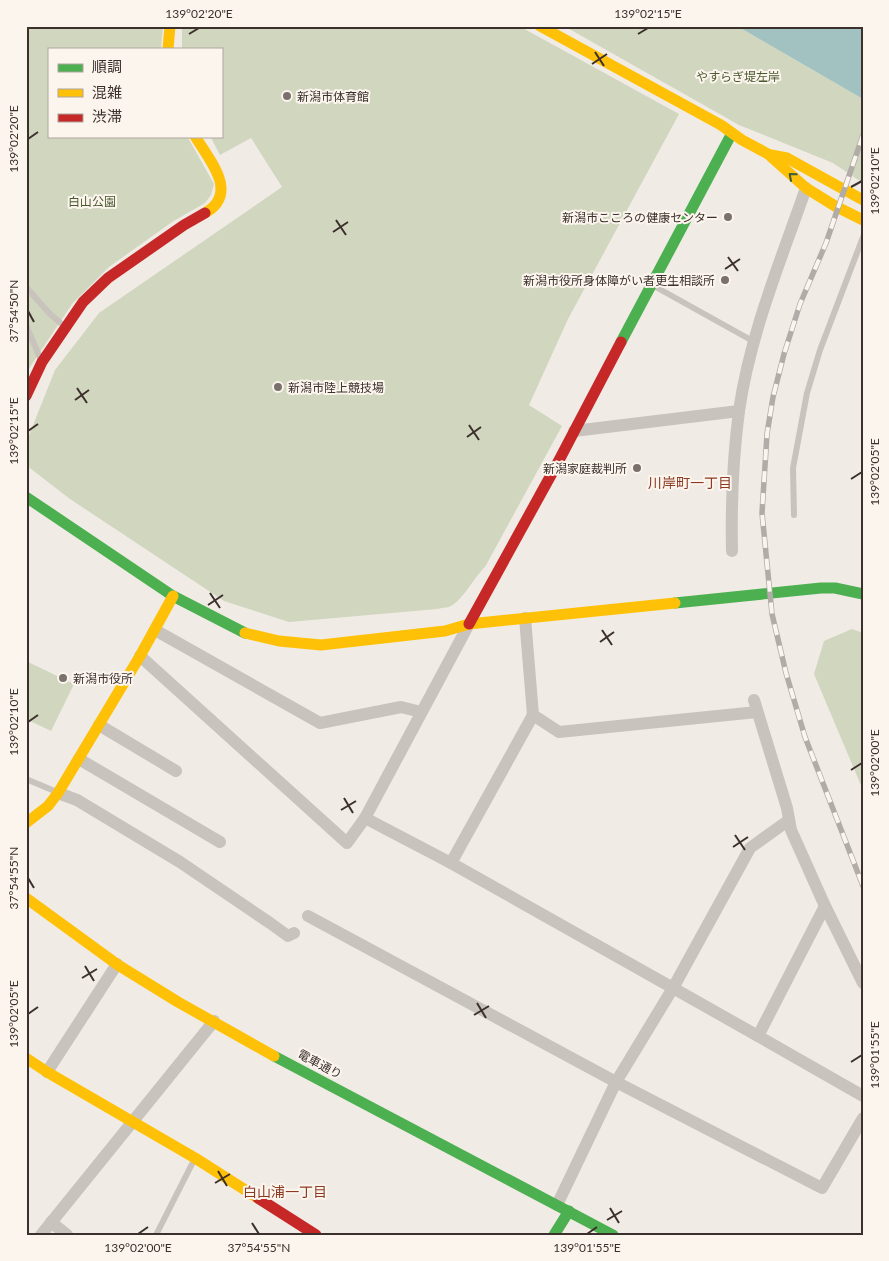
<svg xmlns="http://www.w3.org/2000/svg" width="889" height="1261" viewBox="0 0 889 1261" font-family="Lato,'Noto Sans JP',sans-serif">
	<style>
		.green { fill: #d1d6bf }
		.water { fill: #a1c2c1 }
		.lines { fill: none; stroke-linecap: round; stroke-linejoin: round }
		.lane { stroke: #c9c3be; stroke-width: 6 }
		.street { stroke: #c9c3be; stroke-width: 12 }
		.fast { stroke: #4caf50; stroke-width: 11 }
		.slow { stroke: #ffc107; stroke-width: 11 }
		.jam { stroke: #c62828; stroke-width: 11 }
		.rail-casing { stroke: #b1aca8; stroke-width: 5.5 }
		.rail { stroke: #fbf5ee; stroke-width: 4; stroke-dasharray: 11; stroke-linecap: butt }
		.oneway { stroke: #415c38 }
		.ticks { fill: none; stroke: #3b302b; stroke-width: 2 }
		.poi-dot { fill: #7a716c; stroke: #fbf5ee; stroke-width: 2 }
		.labels { text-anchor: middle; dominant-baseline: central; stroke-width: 4; stroke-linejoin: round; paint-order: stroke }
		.park-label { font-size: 12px; fill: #4a5a2e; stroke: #fbf5ee }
		.poi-label { font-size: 12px; fill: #3b302b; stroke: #fbf5ee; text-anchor: start }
		.street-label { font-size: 12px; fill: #3b302b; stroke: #fbf5ee }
		.neighbourhood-label { font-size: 14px; fill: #8c3b22; stroke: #fbf5ee }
		.neatline { fill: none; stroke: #3b302b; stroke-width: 2 }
		.ticks-label { font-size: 12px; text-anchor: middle; fill: #3b302b }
	</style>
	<rect width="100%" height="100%" fill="#f0ebe5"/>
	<!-- green -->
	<g class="green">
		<path d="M26,26H163L161,49H49V136H187L214,184L211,195L205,203L172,222L109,267L72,304L26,373Z"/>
		<path d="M182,26H519L679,114L568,319L529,405L562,426L485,567C474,577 462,602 449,607C445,608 440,608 437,609L289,622L224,601L70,499L26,465V443L55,370L99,313L282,187L251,138L220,155L210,136H221V49H182Z"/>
		<path d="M564,26H737L863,99V183L833,163L739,125Z"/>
		<path d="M852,629L863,633V790L814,674L824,641Z"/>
		<path d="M26,661L74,684L51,731L26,719Z"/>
	</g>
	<!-- water -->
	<path class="water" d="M737,26H863V99Z"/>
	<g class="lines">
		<!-- lane -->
		<g class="lane">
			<path d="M654,286L751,340"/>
			<path d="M26,287L49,313L64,326"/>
			<path d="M26,325L40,358"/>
			<path d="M794,515L793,468L807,393L820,350L863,237"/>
			<path d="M26,779L57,792"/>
			<path d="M156,1235L194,1160"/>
		</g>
		<!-- street -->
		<g class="street">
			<path d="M574,431L739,411"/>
			<path d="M732,551C731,504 733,457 739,411C750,334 781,260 806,188"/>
			<path d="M525,618L533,715L559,732L757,712"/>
			<path d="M469,624L365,818L451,863L673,988L616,1082L557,1205"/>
			<path d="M155,630L320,723L401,707L421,712"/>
			<path d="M140,656L347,843L365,818"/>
			<path d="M754,700L787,808L791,830L825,906L863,983"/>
			<path d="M99,725L176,771"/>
			<path d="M79,759L220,842"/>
			<path d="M58,793L77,800L180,862L270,923L288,936L294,933"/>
			<path d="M451,863L533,715"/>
			<path d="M825,906L758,1036L863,1096"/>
			<path d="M308,916L616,1082L822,1188L863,1118"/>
			<path d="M758,1036L673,988L750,848L789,820"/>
			<path d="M47,1072L117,964"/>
			<path d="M51,1222L67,1235"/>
			<path d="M41,1235L214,1021"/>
		</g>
		<!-- fast -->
		<g class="fast">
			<path d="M621,342L732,133"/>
			<path d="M26,497L173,596L245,633"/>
			<path d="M675,603L821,588H835L863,594"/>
			<path d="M274,1056L613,1235"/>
			<path d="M554,1235L569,1211"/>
		</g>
		<!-- slow -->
		<g class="slow">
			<path d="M540,26L721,125L742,140L768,154L806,188L835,206L863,220"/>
			<path d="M168,49L170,26"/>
			<path d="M195,136C209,160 240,193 205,213"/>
			<path d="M771,155L787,158L863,200"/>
			<path d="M245,633L279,641L321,645L445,631L469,624L675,603"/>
			<path d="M26,823L48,806L58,793L140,656L173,596"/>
			<path d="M26,898L118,965L178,1002L274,1056"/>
			<path d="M26,1058L47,1072L195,1158L258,1198"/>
		</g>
		<!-- jam -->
		<g class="jam">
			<path d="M26,396L42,362L83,302L108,278L184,225L205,213"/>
			<path d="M469,624L556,466L621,342"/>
			<path d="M258,1198L316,1235"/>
		</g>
		<defs>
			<path id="rail" d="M863,135L826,243L800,304L784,354L773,397L767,434L762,513L772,614L786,673L805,737L863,886"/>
		</defs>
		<!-- rail casing -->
		<use href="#rail" class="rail-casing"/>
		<!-- rail -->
		<use href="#rail" class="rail"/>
	</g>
	<!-- one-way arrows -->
	<defs><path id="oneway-chevron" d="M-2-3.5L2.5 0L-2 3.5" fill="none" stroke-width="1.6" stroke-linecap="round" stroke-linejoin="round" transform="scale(1.25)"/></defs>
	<use class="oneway" href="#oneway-chevron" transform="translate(792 176) rotate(-139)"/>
	<!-- ticks -->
	<path class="ticks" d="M189,34L199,28M638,34L648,28M595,52L604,66M592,64L607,54M28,139L38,132M851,187L862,181M336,220L346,235M333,232L348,222M728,257L738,271M725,269L740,259M28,311L34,322M77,388L87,403M75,400L89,390M469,425L479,440M28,431L38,424M467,437L481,427M851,479L862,472M210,593L220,608M208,605L223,595M602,630L612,645M600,642L614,632M28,722L38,715M851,770L862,763M344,798L353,813M341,810L356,801M735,835L745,850M733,847L748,837M28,878L34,888M85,966L94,981M82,978L97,969M477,1003L486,1018M28,1014L38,1007M474,1015L489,1006M851,1062L862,1055M218,1171L227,1186M215,1183L230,1174M610,1208L619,1223M607,1220L622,1211M252,1223L259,1234M138,1234L148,1227M587,1234L597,1227"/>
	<!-- markers -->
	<g class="poi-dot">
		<circle cx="287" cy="96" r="5"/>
		<circle cx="728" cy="217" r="5"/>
		<circle cx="725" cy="280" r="5"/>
		<circle cx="278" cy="387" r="5"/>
		<circle cx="637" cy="468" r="5"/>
		<circle cx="63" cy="678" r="5"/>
	</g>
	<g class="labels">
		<!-- park labels -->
		<g class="park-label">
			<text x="738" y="76">やすらぎ堤左岸</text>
			<text x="92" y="201">白山公園</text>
		</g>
		<!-- poi labels -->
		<g class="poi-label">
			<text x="297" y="96">新潟市体育館</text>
			<text x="718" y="217" text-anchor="end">新潟市こころの健康センター</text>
			<text x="715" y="280" text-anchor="end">新潟市役所身体障がい者更生相談所</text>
			<text x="288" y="387">新潟市陸上競技場</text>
			<text x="627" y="468" text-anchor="end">新潟家庭裁判所</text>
			<text x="73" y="678">新潟市役所</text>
		</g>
		<!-- street labels -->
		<g class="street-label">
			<text transform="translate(320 1064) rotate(28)">電車通り</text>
		</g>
		<!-- neighbourhood labels -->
		<g class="neighbourhood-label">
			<text x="690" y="482">川岸町一丁目</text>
			<text x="285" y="1191">白山浦一丁目</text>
		</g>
	</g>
	<!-- border -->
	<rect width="889" height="1261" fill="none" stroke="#fbf5ee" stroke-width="55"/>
	<!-- legend -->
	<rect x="48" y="48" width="175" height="90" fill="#fbf5ee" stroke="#aea6a0"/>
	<rect x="58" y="64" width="25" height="8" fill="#4caf50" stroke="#aea6a0"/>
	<text x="92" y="72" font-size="15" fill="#3b302b">順調</text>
	<rect x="58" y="89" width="25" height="8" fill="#ffc107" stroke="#aea6a0"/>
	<text x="92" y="98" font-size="15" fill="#3b302b">混雑</text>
	<rect x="58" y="114" width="25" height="8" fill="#c62828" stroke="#aea6a0"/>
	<text x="92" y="122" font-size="15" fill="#3b302b">渋滞</text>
	<rect x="28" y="28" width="834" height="1206" class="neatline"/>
	<g class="ticks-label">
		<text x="199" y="18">139°02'20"E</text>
		<text x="648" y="18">139°02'15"E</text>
		<text transform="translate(14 139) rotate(-90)" y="4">139°02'20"E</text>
		<text transform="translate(875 181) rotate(-90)" y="4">139°02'10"E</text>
		<text transform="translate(14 311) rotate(-90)" y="4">37°54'50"N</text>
		<text transform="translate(14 431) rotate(-90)" y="4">139°02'15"E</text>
		<text transform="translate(875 472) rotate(-90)" y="4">139°02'05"E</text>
		<text transform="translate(14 722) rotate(-90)" y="4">139°02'10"E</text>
		<text transform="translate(875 763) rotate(-90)" y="4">139°02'00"E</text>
		<text transform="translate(14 878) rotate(-90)" y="4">37°54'55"N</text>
		<text transform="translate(14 1014) rotate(-90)" y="4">139°02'05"E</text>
		<text transform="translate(875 1055) rotate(-90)" y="4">139°01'55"E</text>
		<text x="138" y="1252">139°02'00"E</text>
		<text x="259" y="1252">37°54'55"N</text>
		<text x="587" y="1252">139°01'55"E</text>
	</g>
</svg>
